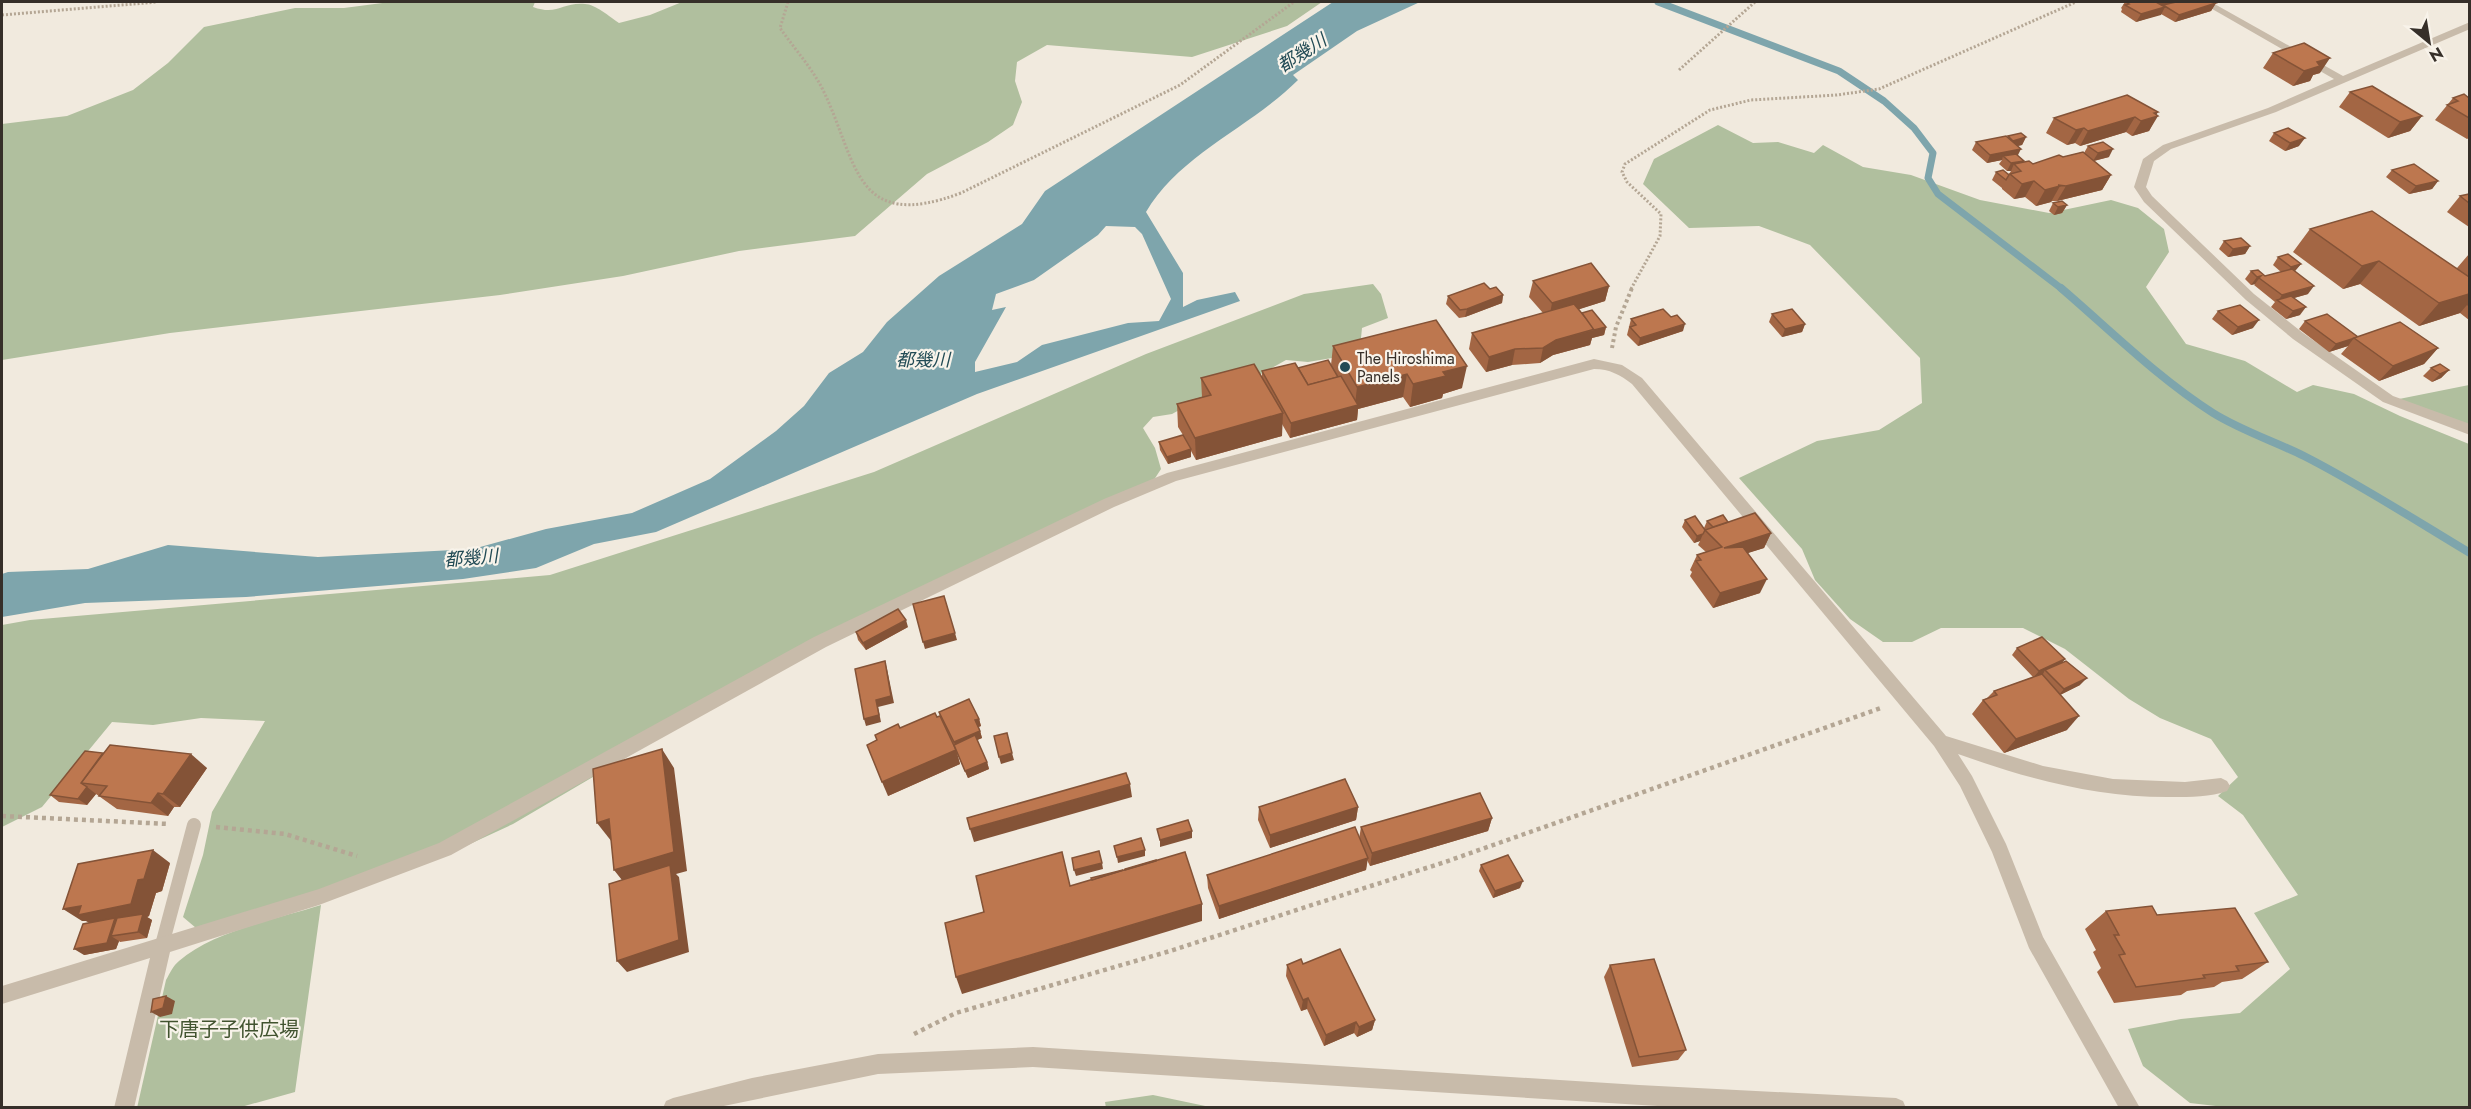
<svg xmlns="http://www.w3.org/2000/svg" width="2471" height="1109" viewBox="0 0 2471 1109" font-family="Jost,'Noto Sans JP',sans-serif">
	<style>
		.green { fill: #b0bf9e }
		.water { fill: #7ea5ac; fill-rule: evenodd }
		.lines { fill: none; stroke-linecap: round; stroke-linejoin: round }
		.stream-far1 { stroke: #7ea5ac; stroke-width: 7 }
		.stream { stroke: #7ea5ac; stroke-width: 8 }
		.path-far2 { stroke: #b4a694; stroke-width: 3; stroke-dasharray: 2 2; stroke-linecap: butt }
		.path-far1 { stroke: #b4a694; stroke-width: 4; stroke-dasharray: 3 3; stroke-linecap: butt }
		.path { stroke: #b4a694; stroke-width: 4.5; stroke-dasharray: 4 4; stroke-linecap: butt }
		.lane { stroke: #c8bbaa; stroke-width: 14 }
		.street { fill: #c8bbaa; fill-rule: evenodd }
		.wall { fill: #a36644 }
		.shaded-wall { fill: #845337 }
		.building { fill: #bd774f; stroke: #845337; stroke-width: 1.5 }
		.poi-dot { fill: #224b55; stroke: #f8f3ea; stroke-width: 2 }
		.labels { text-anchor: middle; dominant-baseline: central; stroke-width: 4.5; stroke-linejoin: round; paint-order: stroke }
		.poi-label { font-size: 16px; fill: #362f29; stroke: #f8f3ea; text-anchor: start }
		.water-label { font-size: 18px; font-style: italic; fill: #224b55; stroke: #f8f3ea }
		.near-park-label { font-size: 20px; fill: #41532f; stroke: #f8f3ea }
	</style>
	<rect width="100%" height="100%" fill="#f1eade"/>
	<!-- green -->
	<g class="green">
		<path d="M390,2H535L533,7C558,16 562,2 585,4C595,4 610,17 619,23L650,15L682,2H1322L1287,26L1192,57L1047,45L1017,62L1015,81L1022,102L1013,125L988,142L927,174L855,236L739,251L623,276L500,295L170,333L2,360V124L67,116L133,90L168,63L204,27L295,8H344Z"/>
		<path d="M1718,125L1753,143L1778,142L1814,153L1823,145L1863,167L1911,175L1980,200L2049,213L2111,200L2138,208L2164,229L2169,252L2146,287L2186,344L2245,361L2297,392L2313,385L2354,394L2400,416L2469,444V1107L2233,1108L2190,1103L2143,1066L2128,1029L2181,1019L2240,1013L2290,969L2254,913L2298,895L2243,815L2218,796L2238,777L2211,739L2160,718L2129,699L2065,649L2023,628H1941L1912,642H1883L1850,619L1815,580L1802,549L1739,478L1817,441L1879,430L1922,403L1920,358L1810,245L1759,226L1689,228L1643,184L1654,159Z"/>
		<path d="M1373,284L1381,294L1388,318L1362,328L1361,338L1350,355L1308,362L1286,360L1234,389L1194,402L1172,414L1153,417L1143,428L1155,448L1161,469L1148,489L844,636L683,724L513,824L459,849L196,928L183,917L203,855L212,812L265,721L201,718L153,725L112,722L42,807L2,827V625L30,620L550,575L874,472L1146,354L1304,294Z"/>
		<path d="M2469,385V425L2399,399Z"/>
		<path d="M321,905L295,1092L241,1107L137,1108L166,980C170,973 173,966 179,961C213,931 277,919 321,905Z"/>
		<path d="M1153,1095L1210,1107L1106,1108L1105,1102Z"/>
	</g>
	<!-- water -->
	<path class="water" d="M1333,2H1420L1357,31L1293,75L1298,80C1251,127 1180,154 1146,212L1183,273V307L1197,300L1235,292L1240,301L977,394L656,532L594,544L536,568L463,579L246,597L85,603L2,617V574L8,572L88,569L168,545L318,557L473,549L546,529L632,513L710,479L776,431L804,406L829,373L863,352L887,322L939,276L1022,224L1045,191ZM1106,226L1135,227L1142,234L1171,299L1159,321L1128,323L1042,345L1017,362L975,372V362L1006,307L992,310L996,294L1034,280L1098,235Z"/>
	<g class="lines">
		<!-- stream-far1 -->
		<path class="stream-far1" d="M1658,2L1839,71L1884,101L1914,128L1933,153L1928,178L1938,194L2062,289"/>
		<!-- stream -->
		<path class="stream" d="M2061,288C2110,330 2158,378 2213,413C2242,431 2274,441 2304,456C2361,485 2415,520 2470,553"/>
		<!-- path-far2 -->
		<g class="path-far2">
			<path d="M788,2L780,28C794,48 811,67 822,88C858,160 852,234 961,193L1180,85L1294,2"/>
			<path d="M2,15L157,2"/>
			<path d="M1679,70L1755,2"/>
			<path d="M1631,289L1660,236L1661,214L1627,182L1622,172L1625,164L1710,110L1751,100L1837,95L1879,89L2076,2"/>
		</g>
		<!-- path-far1 -->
		<path class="path-far1" d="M1612,348L1616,327L1632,288"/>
		<!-- path -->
		<g class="path">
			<path d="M2,816L169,824"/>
			<path d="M216,827L285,834L357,856"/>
			<path d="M914,1034L956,1013L1170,951L1448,861L1881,708"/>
		</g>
		<!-- lane -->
		<path class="lane" d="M162,945L194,825"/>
		<!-- street -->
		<g class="street">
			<path d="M2200,2H2211L2343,76L2470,22V29L2276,112L2171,149L2154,161L2146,187L2152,196L2254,294L2303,333L2393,396L2470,424V435L2383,402L2293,339L2246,300L2144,202L2134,187L2143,159L2163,145L2268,108L2334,79Z"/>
			<path d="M1594,359L1622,365L1642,378L1946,736L2043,766L2113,779L2185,782L2221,778L2227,781L2230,786L2227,791C2211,797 2190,797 2173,797C2098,798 2028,779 1958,754L1972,776L2006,844L2043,937L2140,1108H2119L2029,948L1992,852L1960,786L1934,746L1632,384C1620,375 1610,369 1594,369L1176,481L1114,507L826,647L451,855L319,905L170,952L134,1108H114L150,958L2,1004V986L319,889L439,843L814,637L1104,499L1167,473Z"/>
			<path d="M1033,1047L1639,1085L1896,1098L1903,1101L1906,1108H1690L1033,1067L878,1074L714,1108H663L666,1101L673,1098L752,1078L878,1054Z"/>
		</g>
	</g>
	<!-- wall -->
	<g class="wall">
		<path d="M2125,2H2175L2216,3L2211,11L2175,22L2161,14L2136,22L2121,12L2122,9L2121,8Z"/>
		<path d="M2273,53L2320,73L2313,75L2310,81L2293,86L2263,68Z"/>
		<path d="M2350,92L2422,116L2410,131L2388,138L2339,107Z"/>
		<path d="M2469,96V138L2467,139L2435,120L2453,98L2469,97Z"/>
		<path d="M2157,115L2149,131L2132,136L2126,132L2080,146L2075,143L2067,145L2046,133L2054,118Z"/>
		<path d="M2274,133L2299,146L2285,151L2269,141Z"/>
		<path d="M2008,136L2026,137L2022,145L2017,146V155L2024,161L2023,162L2033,164L2084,153L2088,146L2109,157L2094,161L2111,175L2102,190L2057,201H2052L2051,202L2036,206L2025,197L2014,199L2002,189V188L1992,180L1996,172L2009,174L2011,171H2007L1999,164L2002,160L1987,163L1972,150L1976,142L2007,137Z"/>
		<path d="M2392,170L2438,181L2432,189L2409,194L2386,177Z"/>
		<path d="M2469,194V227L2447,212L2460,196Z"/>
		<path d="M2053,203L2067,205L2062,213L2054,215L2049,211Z"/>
		<path d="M2310,229L2457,268L2469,254V320L2460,313L2419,326L2360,284L2343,289L2293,252Z"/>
		<path d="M2224,241L2250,246L2245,254L2228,257L2219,249Z"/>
		<path d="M2278,257L2301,264L2295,271L2308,294L2294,298L2300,315L2286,319L2271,307L2275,302L2254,285L2255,284L2251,285L2245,279L2251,271L2265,276L2281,272L2273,265Z"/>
		<path d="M1533,281L1609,286L1605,301L1579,309L1582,313L1606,327L1604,335L1592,338L1590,345L1553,355L1540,363L1512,365L1486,372L1469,349L1472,333L1543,313L1529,297Z"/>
		<path d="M1490,289L1503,295L1502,303L1465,317L1459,318L1446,304L1448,296Z"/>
		<path d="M2218,311L2253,328L2232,335L2212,319Z"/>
		<path d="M1772,314L1805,324L1802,332L1782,337L1769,322Z"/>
		<path d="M1631,319L1683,331L1638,346L1627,335Z"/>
		<path d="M2305,321L2358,337L2438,348L2424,364L2379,381L2341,354L2348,346L2329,352L2299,329Z"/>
		<path d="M1333,346L1462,388L1443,394L1442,398L1410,407L1403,397L1358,409L1357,420L1290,438L1282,424V436L1196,460L1191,451V457L1168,464L1160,450L1159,442L1183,435L1178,427L1177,404L1202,397L1201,378H1262V371L1331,365Z"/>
		<path d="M2431,368L2449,370L2441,378L2432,382L2423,376Z"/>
		<path d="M1685,520L1704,528L1707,521L1728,522L1771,533L1764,548L1747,553L1760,593L1713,608L1690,576L1692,572L1690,570L1697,555L1706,552L1698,545L1700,541L1694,543L1682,527Z"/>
		<path d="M908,627L866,650L858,640L856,632Z"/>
		<path d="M2017,648L2061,664L2080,685L2060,695L2067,730L2004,753L1972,714L1983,700L1987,698L1994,691L2033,677L2012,655Z"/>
		<path d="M939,712L979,719L981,726L979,727L982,738L977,740L987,762L989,769L968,778L957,753L960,764L888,796L900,728L940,717Z"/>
		<path d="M85,751L207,768L180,807H174L168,816L117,809L96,794L87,805L59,802L50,795Z"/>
		<path d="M1259,807H1358L1356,820L1270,848L1258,820Z"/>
		<path d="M1492,818L1488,831L1370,866L1367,860L1366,870L1219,919L1208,888L1207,875L1359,839L1361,827Z"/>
		<path d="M170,863L162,891L156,893L149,916L147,917L152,920L147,938L120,942L119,941L116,949L84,955L89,922L86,921H82Z"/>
		<path d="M1481,865L1520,888L1493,898L1479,871Z"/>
		<path d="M2106,911L2157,915L2268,962L2242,979L2222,982L2214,987L2187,991L2181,995L2114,1003L2097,972L2101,968L2093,952L2096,950L2085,929Z"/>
		<path d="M1303,964L1375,1020L1372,1030L1357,1037L1354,1033L1324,1046L1307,1009L1301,1011L1286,976L1287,965Z"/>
		<path d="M1610,965L1686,1050L1678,1060L1632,1067L1604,977Z"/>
	</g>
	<!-- shaded-wall -->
	<g class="shaded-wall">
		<path d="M2157,2H2175L2153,9Z"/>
		<path d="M2216,3L2211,11L2175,22L2179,15Z"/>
		<path d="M2165,7L2161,15L2136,22L2141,14Z"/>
		<path d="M2330,58L2320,73L2313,75L2310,81L2293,86L2304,71L2317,62Z"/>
		<path d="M2158,112L2155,117L2158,116L2149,131L2132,136L2141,121L2154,113Z"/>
		<path d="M2422,116L2410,131L2388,138L2400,122Z"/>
		<path d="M2135,117L2126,132L2080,146L2088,131Z"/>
		<path d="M2084,128L2075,143L2067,145L2076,130Z"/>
		<path d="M2026,137L2022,145L2009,148L2013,141Z"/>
		<path d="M2305,138L2299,146L2285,151L2290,143Z"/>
		<path d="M2021,149L2017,157L2003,156L2002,160L1987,163L1990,155Z"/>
		<path d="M2113,149L2109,157L2093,161L2098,153Z"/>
		<path d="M2024,161L2020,169L2014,164L2011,171H2007L2011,163Z"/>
		<path d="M2111,175L2102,190L2057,201L2066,186Z"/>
		<path d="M2034,181L2025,197L2014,199L2022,184Z"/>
		<path d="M2438,181L2432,189L2409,194L2416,186Z"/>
		<path d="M2060,186L2051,202L2036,206L2045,190Z"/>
		<path d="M2067,205L2062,213L2054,215L2058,207Z"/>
		<path d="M2250,246L2245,254L2228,257L2233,249Z"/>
		<path d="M2379,261L2360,284L2343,289L2362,266Z"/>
		<path d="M2301,264L2294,272L2285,275L2291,267Z"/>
		<path d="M2261,276L2255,284L2251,285L2257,277Z"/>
		<path d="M1609,286L1605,301L1549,319L1552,303Z"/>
		<path d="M2314,286L2308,294L2280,302L2278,301L2282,295Z"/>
		<path d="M2469,294V307L2467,305L2460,313L2419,326L2439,303Z"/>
		<path d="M1503,295L1502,303L1465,317L1467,309Z"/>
		<path d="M2306,307L2300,315L2286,319L2293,311Z"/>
		<path d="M2259,320L2253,328L2232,335L2238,327Z"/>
		<path d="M1685,324L1683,331L1638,346L1640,338Z"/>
		<path d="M1805,324L1802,332L1782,337L1785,329Z"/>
		<path d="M1606,327L1604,335L1592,338L1590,345L1553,355L1540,363L1543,348L1556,340Z"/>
		<path d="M2354,338L2348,346L2329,352L2336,344Z"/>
		<path d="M2438,348L2424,364L2379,381L2393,366Z"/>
		<path d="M1515,349L1512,365L1486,372L1489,357Z"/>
		<path d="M1467,366L1462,388L1443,394L1442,398L1410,407L1413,384L1443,372Z"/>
		<path d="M2449,370L2441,378L2432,382L2440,374Z"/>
		<path d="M1407,374L1403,397L1358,409L1357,420L1290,438L1291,423L1355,405L1357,387Z"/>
		<path d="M1283,413L1282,436L1196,460L1195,438Z"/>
		<path d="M1191,449V457L1168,464L1167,457Z"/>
		<path d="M1771,533L1764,548L1717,563L1724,548Z"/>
		<path d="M1703,534L1700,541L1694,543L1697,536Z"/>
		<path d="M1767,579L1760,593L1713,608L1720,593Z"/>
		<path d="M906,620L908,627L866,650L863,643Z"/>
		<path d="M955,633L957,640L925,649L923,642Z"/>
		<path d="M2065,659L2059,667L2045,670L2043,674L2033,678L2039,671Z"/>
		<path d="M885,661L887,669L894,703L878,707L881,722L866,726L864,719L876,700Z"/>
		<path d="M2087,678L2080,685L2058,696L2064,689Z"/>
		<path d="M2079,716L2067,730L2004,753L2016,739Z"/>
		<path d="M979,719L981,726L977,727L975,720Z"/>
		<path d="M980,731L982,738L956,749L954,742Z"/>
		<path d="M662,749L674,768L687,871L676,874L679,877L689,952L627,972L617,961L629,889L614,870Z"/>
		<path d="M956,750L960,764L888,796L882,782Z"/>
		<path d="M1012,753L1014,760L1001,764L999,757Z"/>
		<path d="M191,754L207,768L180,807L163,794Z"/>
		<path d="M987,762L989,769L968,778L965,771Z"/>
		<path d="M1130,784L1132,797L974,842L970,829Z"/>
		<path d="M87,787L96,794L87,805L78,799Z"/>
		<path d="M158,793L174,807L168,816L151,803Z"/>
		<path d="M1358,807L1356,820L1270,848V835Z"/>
		<path d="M1492,818L1488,831L1370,866L1372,853Z"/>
		<path d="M609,819L612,842L597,823Z"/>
		<path d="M1192,831V838L1160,847V840Z"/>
		<path d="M153,850L170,863L162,891L156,893L149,916L147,917L152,920L147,938L138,932L111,936L119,941L116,949L84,955L74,949L97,927L86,921H82L63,909L138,880Z"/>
		<path d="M1145,850V856L1118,863L1117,857Z"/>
		<path d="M1368,858L1366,870L1219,919V906Z"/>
		<path d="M1102,863L1103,869L1076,876L1074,870Z"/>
		<path d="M1523,881L1520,888L1493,898L1495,891Z"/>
		<path d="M1202,904V921L962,994L956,977Z"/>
		<path d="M166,996L175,1001L172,1014L160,1017L151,1012Z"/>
		<path d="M1308,998L1307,1009L1301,1011L1303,1000Z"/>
		<path d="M1375,1020L1372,1030L1357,1037L1359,1027Z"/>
		<path d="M1356,1022L1354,1033L1324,1046L1326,1035Z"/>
	</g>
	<!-- building -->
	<g class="building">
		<path d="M2126,2H2156L2165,7L2141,14L2125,5L2129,4Z"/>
		<path d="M2176,2H2213L2216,3L2179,15L2163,5Z"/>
		<path d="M2304,43L2330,58L2317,62L2320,66L2304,71L2273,53Z"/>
		<path d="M2372,86L2422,116L2400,122L2350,92Z"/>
		<path d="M2464,94L2469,98V118L2447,105L2458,101L2453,98Z"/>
		<path d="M2127,95L2158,112L2154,113L2158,116L2141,121L2135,117L2088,131L2084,128L2076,130L2054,118Z"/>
		<path d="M2288,128L2305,138L2290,143L2274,133Z"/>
		<path d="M2021,133L2026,137L2013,141L2008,136Z"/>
		<path d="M2006,136L2021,149L1990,155L1976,142Z"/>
		<path d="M2103,142L2113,149L2098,153L2088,146Z"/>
		<path d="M2083,152L2111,175L2066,186L2058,185L2060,186L2045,190L2034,181L2022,184L2010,174L2021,171L2014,164L2029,161L2033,164L2059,155L2063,157Z"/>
		<path d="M2016,154L2024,161L2011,163L2003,156Z"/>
		<path d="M2414,164L2438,181L2416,186L2392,170Z"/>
		<path d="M2003,170L2009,175L2006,180L1996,172Z"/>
		<path d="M2469,194V203L2460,196Z"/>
		<path d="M2062,201L2067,205L2058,207L2053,203Z"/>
		<path d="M2372,211L2469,277V294L2439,303L2379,261L2362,266L2310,229Z"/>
		<path d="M2241,238L2250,246L2233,249L2224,241Z"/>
		<path d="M2288,254L2301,264L2291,267L2278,257Z"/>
		<path d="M1591,263L1609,286L1552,303L1533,281Z"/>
		<path d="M2292,269L2314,286L2282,295L2259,278L2261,276L2257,277L2251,271L2258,270L2265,276Z"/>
		<path d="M1484,283L1490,289L1496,287L1503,295L1467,309L1460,310L1448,296Z"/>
		<path d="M2291,296L2306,307L2293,311L2277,300Z"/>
		<path d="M1574,304L1595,329L1556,340L1543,348L1515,349L1489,357L1472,333Z"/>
		<path d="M2240,305L2259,320L2238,327L2218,311Z"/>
		<path d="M1663,309L1671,317L1677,315L1685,324L1640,338L1630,327L1636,325L1631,319Z"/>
		<path d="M1792,309L1805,324L1785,329L1772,314Z"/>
		<path d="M1592,310L1606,327L1594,330L1582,313Z"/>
		<path d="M2327,314L2358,337L2336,344L2305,321Z"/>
		<path d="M1436,320L1467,366L1443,372L1446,376L1413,384L1407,374L1357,387L1333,346Z"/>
		<path d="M2400,322L2438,348L2393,366L2354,338Z"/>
		<path d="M1328,360L1338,377L1308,385L1298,368Z"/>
		<path d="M1295,363L1308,385L1341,376L1358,405L1291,423L1262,371Z"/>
		<path d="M1254,364L1283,413L1195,438L1177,404L1211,395L1201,378Z"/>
		<path d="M2440,364L2449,370L2440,374L2431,368Z"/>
		<path d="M1183,435L1191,449L1167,457L1159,442Z"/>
		<path d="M1755,513L1771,533L1724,548L1743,547L1767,579L1720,593L1696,561L1701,560L1697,555L1722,547L1705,530Z"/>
		<path d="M1723,515L1728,522L1713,527L1707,521Z"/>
		<path d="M1695,516L1705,530L1703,534L1697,536L1685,520Z"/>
		<path d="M944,596L955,633L923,642L913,604Z"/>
		<path d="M898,609L906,620L863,643L856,632Z"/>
		<path d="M2042,637L2065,659L2039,671L2017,648Z"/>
		<path d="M885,661L891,696L876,700L879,715L864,719L855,669Z"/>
		<path d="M2066,661L2087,678L2064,689L2045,670Z"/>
		<path d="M2042,674L2079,716L2016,739L1983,700L1997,695L1994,691Z"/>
		<path d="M969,699L979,719L975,720L980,731L954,742L939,712Z"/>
		<path d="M935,713L937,717L940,716L956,750L882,782L867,745L877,740L875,735L898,724L900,728Z"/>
		<path d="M1007,733L1012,753L999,757L994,736Z"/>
		<path d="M975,735L987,762L965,771L954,745Z"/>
		<path d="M110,745L191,754L163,794L158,793L151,803L99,796L107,786L81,783Z"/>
		<path d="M662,749L674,852L614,870L609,819L597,823L593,769Z"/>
		<path d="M85,751L103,753L81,783L87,787L78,799L50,795Z"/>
		<path d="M1126,773L1130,784L970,829L967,818Z"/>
		<path d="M1345,779L1358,807L1270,835L1259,807Z"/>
		<path d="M1480,793L1492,818L1372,853L1361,827Z"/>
		<path d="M1188,820L1192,831L1160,840L1157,829Z"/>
		<path d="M1355,827L1368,858L1219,906L1207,875Z"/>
		<path d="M1141,838L1145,850L1117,857L1114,846Z"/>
		<path d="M153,850L144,879L138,880L131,904L78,915L81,906L63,909L78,864Z"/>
		<path d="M1099,851L1102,863L1074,870L1072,858Z"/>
		<path d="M1062,852L1070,886L1185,852L1202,904L956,977L945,923L984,912L976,876Z"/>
		<path d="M1508,855L1523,881L1495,891L1481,865Z"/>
		<path d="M1156,860V861L1125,870V869Z"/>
		<path d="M670,865L679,940L617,961L609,884Z"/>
		<path d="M1123,870L1092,880L1091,878Z"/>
		<path d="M2152,906L2157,915L2235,908L2268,962L2236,966L2239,971L2203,975L2205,978L2136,987L2119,955L2125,954L2114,935H2119L2106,911Z"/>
		<path d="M143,914L138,932L111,936L117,918Z"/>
		<path d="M115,918L107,943L74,949L83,924Z"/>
		<path d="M1340,949L1375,1020L1359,1027L1356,1022L1326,1035L1308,998L1303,1000L1287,965L1301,959L1303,964Z"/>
		<path d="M1654,959L1686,1050L1639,1057L1610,965Z"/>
		<path d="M166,996L163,1008L151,1012L153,999Z"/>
	</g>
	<!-- markers -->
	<circle class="poi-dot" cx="1345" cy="367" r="6"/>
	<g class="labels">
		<!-- poi labels -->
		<g class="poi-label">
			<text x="1357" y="358">The Hiroshima<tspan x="1357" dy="18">Panels</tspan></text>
		</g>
		<!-- water labels -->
		<g class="water-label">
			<text transform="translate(1302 53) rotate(-33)">都幾川</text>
			<text x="923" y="360">都幾川</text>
			<text transform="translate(471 558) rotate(-5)">都幾川</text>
		</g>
		<!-- near-park labels -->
		<g class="near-park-label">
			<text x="229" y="1029">下唐子子供広場</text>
		</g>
	</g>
	<!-- border -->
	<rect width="2471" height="1109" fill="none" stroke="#362f29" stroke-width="6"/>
	<!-- north arrow -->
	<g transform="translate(2429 42) rotate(150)" stroke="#f8f3ea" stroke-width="4.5" paint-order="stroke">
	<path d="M0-4.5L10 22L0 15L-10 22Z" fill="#362f29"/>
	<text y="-9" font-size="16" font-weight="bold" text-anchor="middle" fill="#362f29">N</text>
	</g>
</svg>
